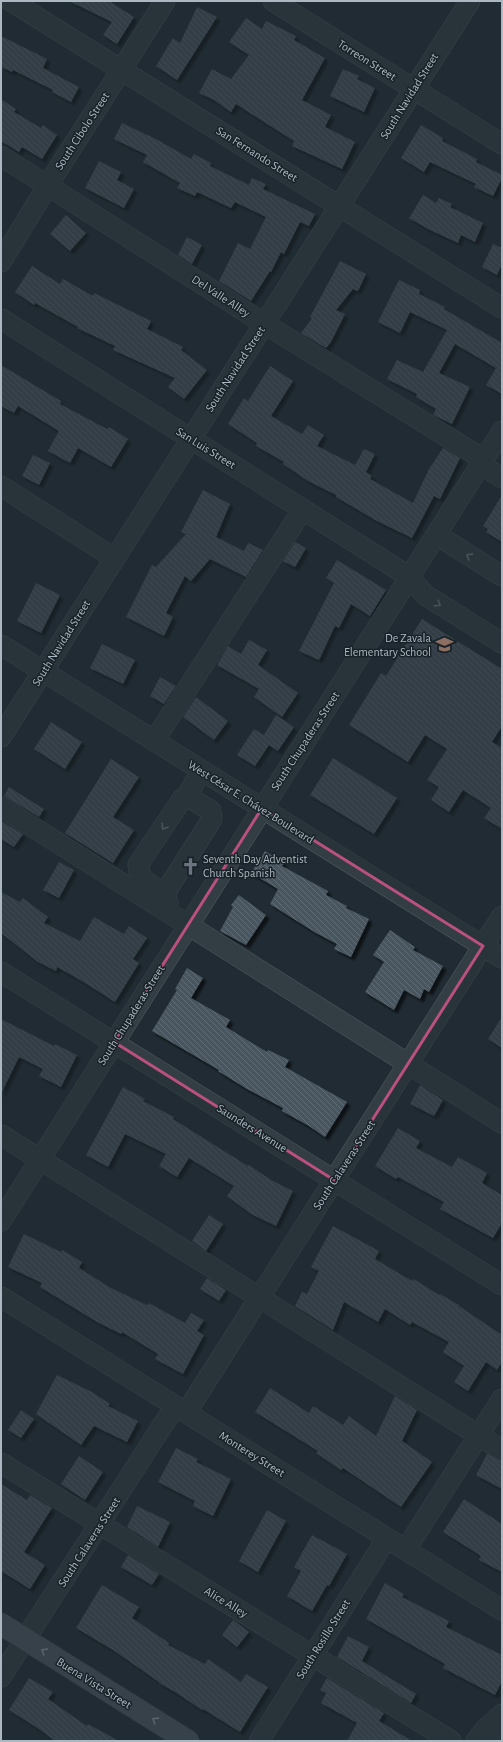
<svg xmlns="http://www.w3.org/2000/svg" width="503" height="1742" viewBox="0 0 503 1742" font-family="'Alegreya Sans',sans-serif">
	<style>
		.building { fill: url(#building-back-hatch); filter: url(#shadow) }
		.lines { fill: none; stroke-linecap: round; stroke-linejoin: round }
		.minor-casing { stroke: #505b62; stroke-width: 21 }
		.major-casing { stroke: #3c464e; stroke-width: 23 }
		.minor { stroke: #333d44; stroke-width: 20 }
		.major { stroke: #515c64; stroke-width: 22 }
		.oneway { stroke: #768189 }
		.oneway2 { stroke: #9aa6ae }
		.marked { fill: none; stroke: #ba507f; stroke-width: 3; stroke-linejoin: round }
		.labels { text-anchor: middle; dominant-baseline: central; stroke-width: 3; stroke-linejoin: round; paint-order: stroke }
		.street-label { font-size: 12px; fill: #acb8c1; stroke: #182228 }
		.poi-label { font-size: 12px; fill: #acb8c1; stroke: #182228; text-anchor: end }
	</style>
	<defs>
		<pattern id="building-back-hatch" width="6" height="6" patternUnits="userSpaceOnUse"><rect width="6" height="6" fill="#48565f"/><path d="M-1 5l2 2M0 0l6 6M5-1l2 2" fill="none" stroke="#606c74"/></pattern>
		<filter id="shadow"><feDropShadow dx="3.5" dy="3.5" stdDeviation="1" flood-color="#0009"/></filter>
	</defs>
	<rect width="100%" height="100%" fill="#202b33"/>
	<!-- building -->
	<g class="building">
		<path d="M69,1H109L134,17L117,44L103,35L112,22Z"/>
		<path d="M197,7L217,17L177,80L156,66L173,38L180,43Z"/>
		<path d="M246,18L262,29L266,21L296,36L294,40L325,58L302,100L331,115L325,127L355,142L342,169L292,146L294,141L236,104L231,112L214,100L199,93L212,69L231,79L249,55L229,42Z"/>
		<path d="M1,36L47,59L43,68L79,87L71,102L52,92L53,90L13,70L12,72L1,67Z"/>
		<path d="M343,69L359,76L357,79L375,88L364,112L330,96Z"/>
		<path d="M1,99L16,109L14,112L41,128L43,125L57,135L42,159L22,147L19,152L1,141Z"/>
		<path d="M122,123L156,139L191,159L194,154L211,163L210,166L249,185L252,178L266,184L263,189L315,214L309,226L300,222L284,254L281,252L271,272L270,271L251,301L219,281L238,243L250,249L266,217L235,202L231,208L197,192L195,196L177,188L180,183L143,162L147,155L114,139Z"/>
		<path d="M421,125L443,138L442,141L477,159L476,162L502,175V178L493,196L474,187L476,184L430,162L424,172L401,158Z"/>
		<path d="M99,161L121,172L117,180L134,189L124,208L85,188Z"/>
		<path d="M423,195L436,203L439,198L452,204L450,207L483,223L475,242L461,235L458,243L428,229L409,218Z"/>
		<path d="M66,215L86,233L70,251L50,234Z"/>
		<path d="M187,237L202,245L192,264L178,255Z"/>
		<path d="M493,244L502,248V264L497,275L482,267Z"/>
		<path d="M340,261L366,274L358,291L353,289L336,310L345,314L331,342L326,348L301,333L312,318L310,317Z"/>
		<path d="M32,266L60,284L63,279L93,296L94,293L151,321L147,329L183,347L181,350L207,370L184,399L168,387L175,378L113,350L115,346L77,328L78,327L35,303L34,305L15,292Z"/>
		<path d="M399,280L420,290L419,294L445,307L444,309L502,343V394L486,385L496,368L455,344L439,373L470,387L452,424L433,415L436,409L416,397L417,394L387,379L397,360L423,372L447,330L410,312L400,333L378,322Z"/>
		<path d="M1,365L61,401L60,404L107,429L109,427L128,439L111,467L78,448L70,463L48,451L59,431L18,406L14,413L1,406Z"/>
		<path d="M270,366L293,381L271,416L302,434L308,425L324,435L317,446L355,465L364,449L375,454L366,472L372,476L370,479L413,503L429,469L443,448L460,458L440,499L434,496L412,538L377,521L336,497V495L308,481L283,464L284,462L256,446L257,443L228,424L244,398L248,401Z"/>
		<path d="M33,455L50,463L39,485L22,476Z"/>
		<path d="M203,490L230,504L216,537L244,551L248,543L263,550L246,577L210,559L191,581L185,576L166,613L173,617L164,636L126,617L152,565L156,567L186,534L181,532Z"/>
		<path d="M502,495V542L486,532L488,529L483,526Z"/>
		<path d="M295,542L306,548L295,567L283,561Z"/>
		<path d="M337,560L386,590L370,616L351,604L339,628L335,626L319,660L299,651L334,583L326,578Z"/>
		<path d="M36,583L60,595L41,633L17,621Z"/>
		<path d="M422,619L502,669V726L492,742L502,748V829L484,818L491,808L463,790L449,812L431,800L439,787L427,780L447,749L425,735L408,762L349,725L381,673L386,676Z"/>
		<path d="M249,640L267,650L258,665L298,693L282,717L254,697L259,689L217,665L228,646L241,654Z"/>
		<path d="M102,644L135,660L123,684L90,668Z"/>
		<path d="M160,677L176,686L164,704L150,696Z"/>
		<path d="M196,697L228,721L214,740L183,717Z"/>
		<path d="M276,715L294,727L278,751L269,745L255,766L237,755L254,729L264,735Z"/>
		<path d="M51,722L82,742L65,769L34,749Z"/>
		<path d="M333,758L397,798L374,834L310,795Z"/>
		<path d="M111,759L139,777L113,817L134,830L113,863L65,833Z"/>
		<path d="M9,787L44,809L39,817L4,796Z"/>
		<path d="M1,821L23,834L14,847L1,839Z"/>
		<path d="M265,851L284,863L282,866L328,891L326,895L347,906L346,908L369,919L351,957L334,949L337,944L316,933L270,904L278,889L251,873Z"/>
		<path d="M59,862L74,870L59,898L43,890Z"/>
		<path d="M1,892L20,902L23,898L48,917L44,923L80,941L94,917L124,934L129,926L147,938L133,959L139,963L115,1002L82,981L57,967L56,971L38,962L1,933Z"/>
		<path d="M239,895L266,915L246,945L220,931L233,907L231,905Z"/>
		<path d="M390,930L415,947L413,950L443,966L429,992L424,989L420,999L404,990L394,1010L365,992L384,962L373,955Z"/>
		<path d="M187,968L203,978L191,998L230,1020L226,1027L267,1052L268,1050L289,1060L285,1067L347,1102L325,1137L309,1126L282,1111L283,1108L247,1089L218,1071L219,1070L152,1031L177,990L175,989Z"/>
		<path d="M502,1017V1048L488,1039Z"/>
		<path d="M1,1019L54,1046L55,1044L77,1055L61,1087L39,1076L43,1069L19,1057L1,1094Z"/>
		<path d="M420,1085L443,1100L434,1116L410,1104Z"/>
		<path d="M123,1087L145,1099L143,1101L174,1117L173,1119L248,1166L249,1165L271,1180L293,1191L276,1226L251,1214L227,1196L234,1186L189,1158L177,1177L159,1166L166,1154L125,1134L108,1167L86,1155Z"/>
		<path d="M398,1128L420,1141L416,1148L452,1167L458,1157L487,1173L482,1183L502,1195V1223L493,1238L440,1209L444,1202L398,1177L396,1179L375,1166Z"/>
		<path d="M209,1215L223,1224L206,1251L192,1241Z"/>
		<path d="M333,1226L379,1251L375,1259L412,1281L414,1279L439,1295L440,1294L459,1305V1306L502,1335V1362L497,1370L486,1362L468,1391L454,1382L464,1366L443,1352L449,1342L412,1322L410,1325L385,1309L378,1322L344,1302L333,1330L295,1306L302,1292L307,1294L319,1271L311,1267Z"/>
		<path d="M24,1234L61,1252L62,1250L82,1262L79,1268L111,1288L147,1305L149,1303L185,1323L191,1313L204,1320L197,1331L204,1335L183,1374L155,1359L158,1354L122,1332L121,1334L97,1322L40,1287L42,1283L8,1267Z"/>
		<path d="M207,1278L226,1290L219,1301L200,1289Z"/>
		<path d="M57,1375L92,1392L110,1404L108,1406L138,1421L127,1442L94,1426L81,1445L36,1414Z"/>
		<path d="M270,1388L309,1413L313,1406L343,1425L349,1416L376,1436L395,1396L417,1410L402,1441L432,1462L401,1507L343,1468L341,1470L316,1453L318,1451L255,1412Z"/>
		<path d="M21,1410L34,1419L21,1438L8,1430Z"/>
		<path d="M176,1448L198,1459L196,1462L231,1479L213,1516L193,1506L195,1501L158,1482Z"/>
		<path d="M487,1454L502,1461V1489L476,1475Z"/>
		<path d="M79,1456L103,1472L85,1500L61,1484Z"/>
		<path d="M1,1484L27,1500L30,1495L52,1508L24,1552L45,1565L30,1589L1,1571Z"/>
		<path d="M464,1499L502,1524V1572L479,1560L481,1556L443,1532Z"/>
		<path d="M137,1506L170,1522L158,1547L127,1527Z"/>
		<path d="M267,1510L286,1521L258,1572L239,1561Z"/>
		<path d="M312,1535L347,1554L329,1586L327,1585L312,1611L287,1596L301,1571L294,1567Z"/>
		<path d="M128,1555L159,1574L152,1585L121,1567Z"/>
		<path d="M385,1583L404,1594L402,1597L449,1621L446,1627L502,1655V1681L495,1695L443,1668L445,1664L366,1619Z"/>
		<path d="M102,1585L139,1607L132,1618L169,1643L168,1645L205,1664L208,1659L241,1682L246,1674L268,1687L240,1732L203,1709L202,1710L175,1692L159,1683V1682L113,1650L76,1628Z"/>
		<path d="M233,1620L249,1632L237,1647L222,1635Z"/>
		<path d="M348,1636L369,1647L362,1661L416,1694L411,1703L337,1657Z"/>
		<path d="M29,1678L53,1692L48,1699L87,1726L88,1724L119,1741H55L39,1729L9,1710Z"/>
		<path d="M327,1678L384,1713L379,1721L412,1741H347L357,1723L321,1703L326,1693L320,1690Z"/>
	</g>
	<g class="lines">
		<defs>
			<g id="minor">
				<path d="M11,1L502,308"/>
				<path d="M273,1L502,144"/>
				<path d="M1,156L265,324L483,459"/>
				<path d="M1,262L48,185L165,1"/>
				<path d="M1,319L410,577L425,595L502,643"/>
				<path d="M480,464L502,478"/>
				<path d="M1,486L114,558"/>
				<path d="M437,535L502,576"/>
				<path d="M1,645L502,958"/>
				<path d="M1,737L470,1"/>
				<path d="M154,741L303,509"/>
				<path d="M1,807L502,1123"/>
				<path d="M165,893L212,819L211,811L187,796"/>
				<path d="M165,910L168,903L165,893C153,886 139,881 138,865L182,799L187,796L201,771"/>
				<path d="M1,972L502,1285"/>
				<path d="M1,1135L502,1450"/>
				<path d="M1,1221L502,431"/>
				<path d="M1,1297L502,1610"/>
				<path d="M186,1413L502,916"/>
				<path d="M1,1463L451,1741"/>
				<path d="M406,1549L502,1399"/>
				<path d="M1,1677L175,1406"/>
				<path d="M485,1729L502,1741"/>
				<path d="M259,1741L387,1538"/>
				<path d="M476,1741L485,1729L502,1714"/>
			</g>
			<path id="major" d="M1,1624L188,1741"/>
		</defs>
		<!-- minor casing -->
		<use href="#minor" class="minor-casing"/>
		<!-- major casing -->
		<use href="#major" class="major-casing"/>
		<!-- minor -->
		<use href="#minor" class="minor"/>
		<!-- major -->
		<use href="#major" class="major"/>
	</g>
	<!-- one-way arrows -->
	<defs><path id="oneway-chevron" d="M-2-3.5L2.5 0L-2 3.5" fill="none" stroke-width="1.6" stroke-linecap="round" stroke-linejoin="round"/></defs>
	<g class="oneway">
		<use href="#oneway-chevron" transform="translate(469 556) rotate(-148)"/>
		<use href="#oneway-chevron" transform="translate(438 604) rotate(32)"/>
		<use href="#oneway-chevron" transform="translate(164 827) rotate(123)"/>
	</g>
	<g class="oneway2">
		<use href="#oneway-chevron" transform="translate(44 1651) rotate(-148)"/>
		<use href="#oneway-chevron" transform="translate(155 1720) rotate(-148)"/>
	</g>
	<!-- marked area -->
	<path d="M0 0H503V1742H0ZM262,808L483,946L334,1180L114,1042Z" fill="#202b33" fill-opacity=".55" fill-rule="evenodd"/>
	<path class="marked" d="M262,808L483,946L334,1180L114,1042Z"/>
	<!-- icons -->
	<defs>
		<symbol id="school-bare" viewBox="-9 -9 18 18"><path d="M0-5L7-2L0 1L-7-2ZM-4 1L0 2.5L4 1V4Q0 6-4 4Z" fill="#8d6e63" stroke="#182228" stroke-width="2.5" paint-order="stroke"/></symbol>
		<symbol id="church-bare" viewBox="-9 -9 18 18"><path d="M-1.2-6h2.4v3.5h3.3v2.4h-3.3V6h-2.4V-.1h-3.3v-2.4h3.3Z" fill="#6b7280" stroke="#182228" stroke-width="2.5" paint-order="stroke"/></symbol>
	</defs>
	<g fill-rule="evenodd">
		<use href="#school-bare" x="432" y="632" width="25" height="25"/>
		<use href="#church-bare" x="178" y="854" width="25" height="25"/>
	</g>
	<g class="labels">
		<!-- street labels -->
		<g class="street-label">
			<text transform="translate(367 60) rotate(32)">Torreon Street</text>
			<text transform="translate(409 96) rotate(-58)">South Navidad Street</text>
			<text transform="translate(82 131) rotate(-57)">South Cibolo Street</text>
			<text transform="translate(257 154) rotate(32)">San Fernando Street</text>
			<text transform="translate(221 296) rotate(33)">Del Valle Alley</text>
			<text transform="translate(235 369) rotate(-57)">South Navidad Street</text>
			<text transform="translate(206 448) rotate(32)">San Luis Street</text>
			<text transform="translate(61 643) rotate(-58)">South Navidad Street</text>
			<text transform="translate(305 741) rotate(-57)">South Chupaderas Street</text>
			<text transform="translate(251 802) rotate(32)">West César E. Chávez Boulevard</text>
			<text transform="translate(131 1015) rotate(-58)">South Chupaderas Street</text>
			<text transform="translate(252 1128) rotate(32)">Saunders Avenue</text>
			<text transform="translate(344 1165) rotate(-57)">South Calaveras Street</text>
			<text transform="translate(252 1454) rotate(32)">Monterey Street</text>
			<text transform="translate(89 1542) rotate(-57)">South Calaveras Street</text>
			<text transform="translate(226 1602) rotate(31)">Alice Alley</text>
			<text transform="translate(323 1639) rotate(-58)">South Rosillo Street</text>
			<text transform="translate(94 1683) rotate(32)">Buena Vista Street</text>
		</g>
		<!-- poi labels -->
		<g class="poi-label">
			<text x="431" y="638">De Zavala<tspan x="431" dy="14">Elementary School</tspan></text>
			<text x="203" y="859" text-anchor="start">Seventh Day Adventist<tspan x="203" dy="14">Church Spanish</tspan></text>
		</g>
	</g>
	<!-- border -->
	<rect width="503" height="1742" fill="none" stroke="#acb8c1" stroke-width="4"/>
</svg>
